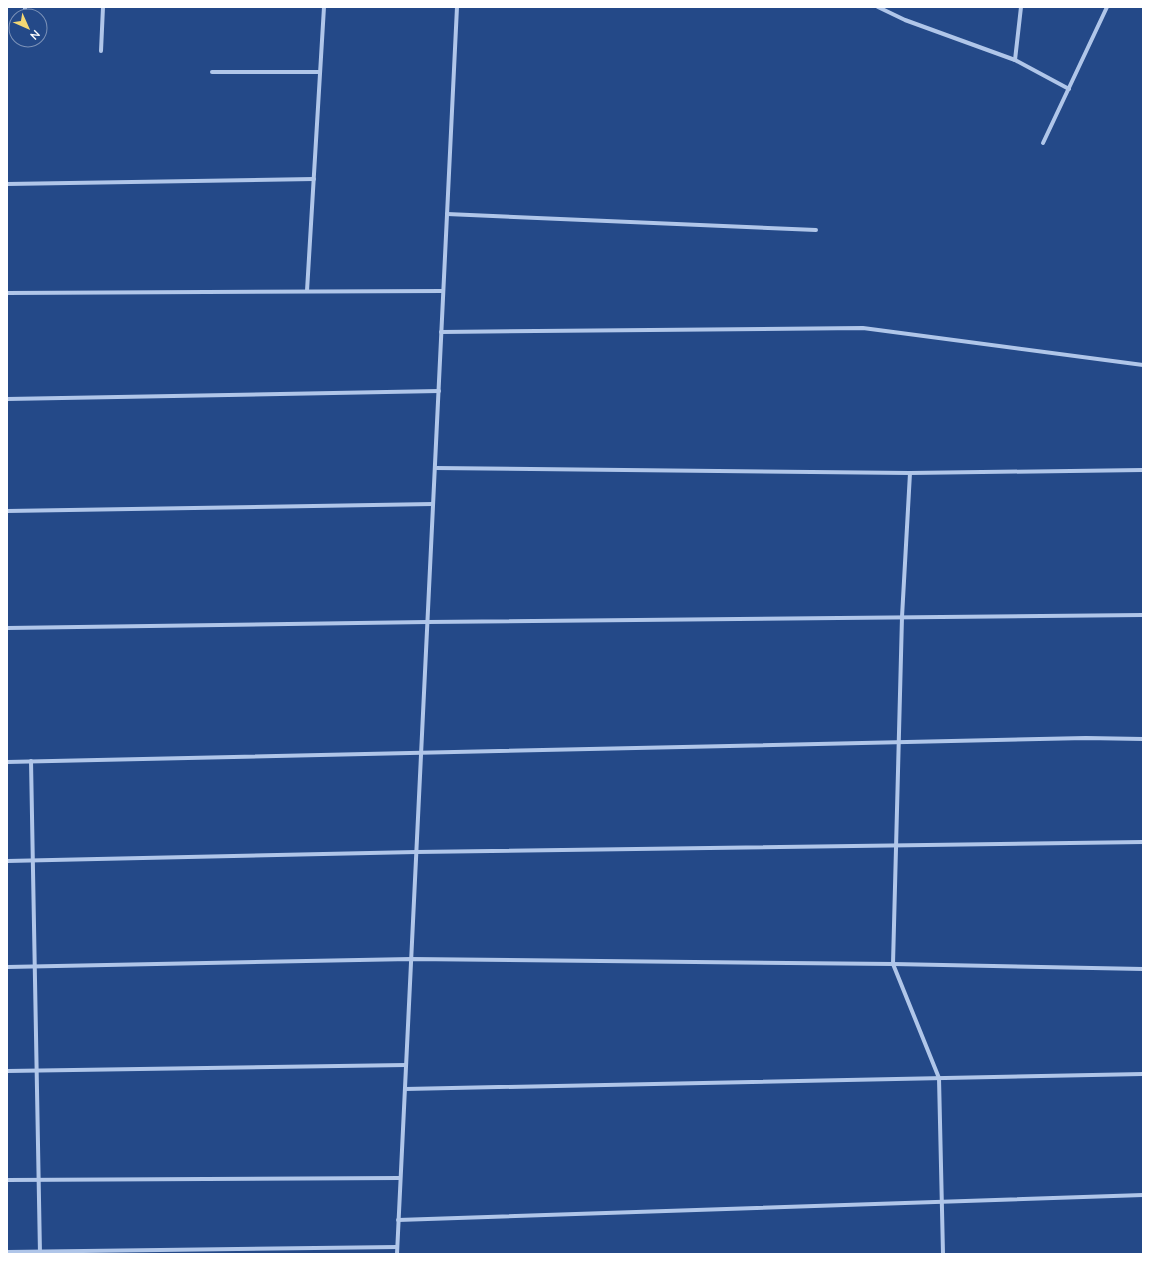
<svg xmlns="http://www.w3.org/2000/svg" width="1150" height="1261" viewBox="0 0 1150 1261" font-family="'Nunito Sans',sans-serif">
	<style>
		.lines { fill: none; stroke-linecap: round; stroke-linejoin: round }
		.minor { stroke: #b0c6e9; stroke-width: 4 }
	</style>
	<rect width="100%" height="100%" fill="#244988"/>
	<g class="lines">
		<!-- minor -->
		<g class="minor">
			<path d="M878,7L905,20L1015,60L1069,89"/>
			<path d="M25,16V7"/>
			<path d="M101,51L103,7"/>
			<path d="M1015,60L1021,7"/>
			<path d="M212,72H320"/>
			<path d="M1043,143L1107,7"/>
			<path d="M7,184L314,179"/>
			<path d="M447,214L816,230"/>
			<path d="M307,291L324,7"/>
			<path d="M7,293L443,291"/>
			<path d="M441,332L863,328L1143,365"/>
			<path d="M7,399L439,391"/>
			<path d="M435,468L910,473L1143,470"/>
			<path d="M910,473L902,617L893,964L939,1078L943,1254"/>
			<path d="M7,511L433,504"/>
			<path d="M7,628L427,622L1143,615"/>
			<path d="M31,761L40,1254"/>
			<path d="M7,762L1086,738L1143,739"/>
			<path d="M7,861L416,852L1143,842"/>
			<path d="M7,967L411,959L893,964L1143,969"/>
			<path d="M7,1071L406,1065"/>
			<path d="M405,1089L1143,1074"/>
			<path d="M7,1180L400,1178"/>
			<path d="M398,1220L1143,1195"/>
			<path d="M7,1252L397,1247"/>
			<path d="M397,1254L457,7"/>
		</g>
	</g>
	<!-- border -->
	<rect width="1150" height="1261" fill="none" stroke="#ffffff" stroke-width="16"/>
	<!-- north arrow -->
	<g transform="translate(28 28) rotate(135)"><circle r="19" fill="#244988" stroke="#7c92b8"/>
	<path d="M0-3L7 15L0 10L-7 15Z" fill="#f3d774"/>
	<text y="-6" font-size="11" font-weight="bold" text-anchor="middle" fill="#ffffff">N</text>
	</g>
</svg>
